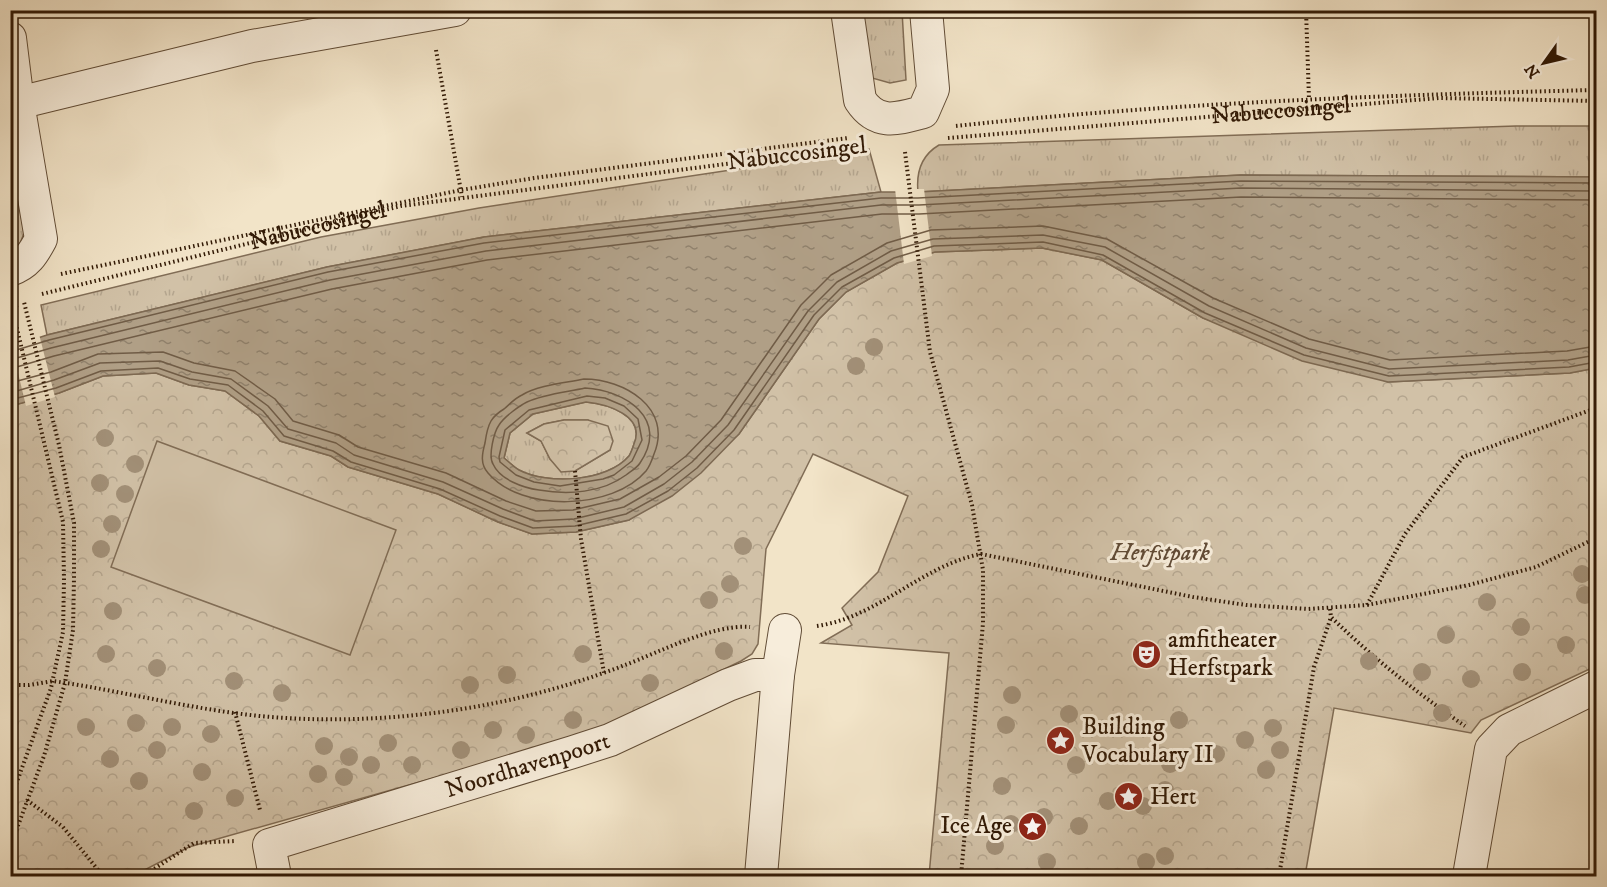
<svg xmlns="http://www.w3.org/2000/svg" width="1607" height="887" viewBox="0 0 1607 887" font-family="'IM FELL DW Pica',serif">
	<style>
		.grass { fill: url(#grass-tufts); stroke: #816d56; stroke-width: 1.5; fill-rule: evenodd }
		.forest { fill: url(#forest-crowns); stroke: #816d56; stroke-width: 1.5 }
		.pitch { fill: #d1c1a7; stroke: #816d56; stroke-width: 1.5 }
		.water { fill: url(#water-ripples); stroke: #7d6952; stroke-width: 1.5; fill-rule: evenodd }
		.pier { fill: #f2e4c8 }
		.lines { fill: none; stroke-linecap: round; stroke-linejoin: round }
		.shore { stroke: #705c46; stroke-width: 1.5 }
		.minor-casing { stroke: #614c36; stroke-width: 34 }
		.path { stroke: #311905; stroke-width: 4; stroke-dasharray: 1.5 3; stroke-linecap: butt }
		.minor { stroke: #f7eddb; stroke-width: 32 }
		.tree { fill: #a29078 }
		.labels { text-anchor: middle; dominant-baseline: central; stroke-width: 6; stroke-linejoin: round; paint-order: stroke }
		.street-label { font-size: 24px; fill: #311905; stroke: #f7eddb }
		.park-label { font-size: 24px; font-style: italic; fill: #614b36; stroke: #f7eddb }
		.poi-label { font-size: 24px; fill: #311905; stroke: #f7eddb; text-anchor: start }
	</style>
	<defs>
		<pattern id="grass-tufts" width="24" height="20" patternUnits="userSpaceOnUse" patternTransform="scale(1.5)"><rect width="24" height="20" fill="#d1c1a7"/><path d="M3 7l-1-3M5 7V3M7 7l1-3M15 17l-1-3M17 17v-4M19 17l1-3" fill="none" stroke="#b4a58e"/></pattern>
		<pattern id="forest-crowns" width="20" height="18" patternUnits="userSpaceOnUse" patternTransform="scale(1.5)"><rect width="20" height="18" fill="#d1c1a7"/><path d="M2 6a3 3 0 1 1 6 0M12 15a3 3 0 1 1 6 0" fill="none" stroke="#b4a58e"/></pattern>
		<pattern id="water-ripples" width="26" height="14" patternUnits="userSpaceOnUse" patternTransform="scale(1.5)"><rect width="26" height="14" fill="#b09f86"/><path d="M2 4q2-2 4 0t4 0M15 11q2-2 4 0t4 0" fill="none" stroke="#90816c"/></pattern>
	</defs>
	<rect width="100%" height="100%" fill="#f2e4c8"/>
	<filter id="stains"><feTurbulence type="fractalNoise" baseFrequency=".00333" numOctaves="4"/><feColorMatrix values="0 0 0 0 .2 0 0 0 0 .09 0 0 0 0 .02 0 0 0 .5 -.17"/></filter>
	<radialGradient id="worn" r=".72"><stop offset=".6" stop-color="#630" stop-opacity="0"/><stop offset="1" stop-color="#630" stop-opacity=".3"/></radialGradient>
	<!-- grass -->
	<g class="grass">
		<path d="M856,11H902L906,80L890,83L872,78Z"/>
		<path d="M10,124L17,159L13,168L24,233L18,249L10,255Z"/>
		<path d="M1516,126H1596V177L1241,175L918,192C916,172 922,155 939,145Z"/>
		<path d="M869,149L881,192L484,237L327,267L47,335L41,305L321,237L479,208Z"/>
		<path d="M586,402C606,404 646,415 634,444C633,447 631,453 629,456C607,482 547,485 519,470C514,467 509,462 504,458L510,433L533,414ZM564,420H588L610,450L575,471L550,459L541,441L527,433L544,424Z"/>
	</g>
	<!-- forest -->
	<g class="forest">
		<path d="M1042,248L1102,260L1203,318L1388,382L1570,373L1596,368V666L1481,720L1471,733L1334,708L1305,876H929L949,653L821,643L852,625L842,608L878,572L908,496L813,454L766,549L758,644L752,654L741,661L593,733L189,847L133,876H11L10,406L59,393L103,376L156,373L189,385L225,391L259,416L280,441L331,456L348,467L438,494L498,522L532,534L576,532L629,520L739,434L819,319L846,292L897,263L935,252Z"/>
		<path d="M564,420H588L608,426L613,441L610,450L575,471L561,472L550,459L541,441L527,433L544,424Z"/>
	</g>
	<!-- pitch -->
	<path class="pitch" d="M157,441L396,530L350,655L111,567Z"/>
	<!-- water -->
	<path class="water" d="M1241,175L1596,177V368L1570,373L1388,382L1302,361L1203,318L1102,260L1042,248L935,252L897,263L846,292L819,319L739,434L701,473L672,496L629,520L576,532L532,534L498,522L438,494L348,467L331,456L280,441L259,416L225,391L189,385L156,373L103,376L59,393L11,406L10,347L47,335L327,267L484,237L881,192H918ZM586,402C606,404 646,415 634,444C633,447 631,453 629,456C607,482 547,485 519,470C514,467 509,462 504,458L510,433L533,414Z"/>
	<!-- pier -->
	<g class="pier">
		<path d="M895,189H924L932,256L904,264Z"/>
		<path d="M39,334L55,397L26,406L11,344Z"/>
	</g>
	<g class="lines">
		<!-- shore -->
		<g class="shore">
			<path d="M10,352L49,340L328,272L484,243L881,198H918L1241,181L1596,183"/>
			<path d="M10,360L51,348L330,280L486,251L881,205H919L1241,188L1596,191"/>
			<path d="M10,369L54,356L332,289L487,260L882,214H919L1241,197L1596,200"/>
			<path d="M584,379C624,379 673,408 654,454C652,460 650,466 646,471C613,510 522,513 488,473C480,464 482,454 485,443C486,436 487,428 491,421C494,416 499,412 504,409C510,404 515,398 522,395C539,385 565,383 584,379Z"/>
			<path d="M10,383L51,372L98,354L163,352L194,363L235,371L275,399L293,421L339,435L358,447L446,473L506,501L536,511L573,510L620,499L659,477L686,456L721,420L801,305L831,275L887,243L931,230L1043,226L1107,239L1213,298L1309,339L1390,360L1567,351L1596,346"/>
			<path d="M585,388C625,390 670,419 640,463C637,468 631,471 626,475C602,493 568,495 539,490C524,488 500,480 493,464C488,456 494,432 499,425C504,417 519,406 527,402C544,394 567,392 585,388Z"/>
			<path d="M10,393L54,380L100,363L160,361L192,372L231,379L268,406L288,429L336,443L354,455L443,482L503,509L535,521L574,519L624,507L664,484L692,462L728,425L808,311L837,282L891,251L933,239L1043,235L1105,247L1209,306L1306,348L1389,369L1568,360L1596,355"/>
			<path d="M587,396L605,398L624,406L638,419L642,440L632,461L614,475L603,479L560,486L534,482L516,475L500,462L499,457L505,430L529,410Z"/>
			<path d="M10,400L56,388L101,371L158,368L190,379L228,385L263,411L284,436L333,451L351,462L440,489L500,516L533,528L575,526L626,514L668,491L697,468L734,430L814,315L842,287L894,258L934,246L1043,242L1103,255L1205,313L1304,355L1389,376L1569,367L1596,362"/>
		</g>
		<defs>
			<g id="minor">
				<path d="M847,10L860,100C877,126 897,119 923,112L933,89L926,10"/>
				<path d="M10,38L18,103L41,239C33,254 27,264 10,270"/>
				<path d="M18,103L252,46L455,10"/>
				<path id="s3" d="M275,876L269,845L573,752L610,740L728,685L755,675H778"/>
				<path d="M761,876L778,675L785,630"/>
				<path d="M1469,876L1491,749L1509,730L1596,687"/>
			</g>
		</defs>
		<!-- minor casing -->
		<use href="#minor" class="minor-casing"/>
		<!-- path -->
		<g class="path">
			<path d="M1306,10L1309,99"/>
			<path d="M436,50L462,197"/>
			<path d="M956,126C1169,103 1383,95 1596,90"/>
			<path id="s1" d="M948,138L1439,98L1596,101"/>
			<path d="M905,152L930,352L972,505L983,570V623L961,876"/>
			<path d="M61,274L461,190L534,178L848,138"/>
			<path id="s2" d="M42,294L401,206L857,147"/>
			<path d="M575,471L581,539L604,673"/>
			<path d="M1367,605L1405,534L1463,457L1596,408"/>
			<path d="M1330,609L1331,617C1372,657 1417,693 1465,726"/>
			<path d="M817,626C879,617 922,565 981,554L1193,597L1246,605L1308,609L1367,605L1469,585L1536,567L1596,538"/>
			<path d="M10,685H29L53,681C130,692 208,714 286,718C353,722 424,717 490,704C536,695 581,682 625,665C660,652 713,624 750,627"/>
			<path d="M235,712L260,810"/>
			<path d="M27,800L63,827L103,876"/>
			<path d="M10,801L51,688L63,632L64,580L63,522L14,316L17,303"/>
			<path d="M10,847L44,756L65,683L73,630L74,578V523L59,445L24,302"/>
			<path d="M143,876L194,843L236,841"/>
			<path d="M1279,876L1314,667L1331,617"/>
		</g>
		<!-- minor -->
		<use href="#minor" class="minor"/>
	</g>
	<!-- trees -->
	<g class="tree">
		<circle cx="874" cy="347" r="9"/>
		<circle cx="856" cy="366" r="9"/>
		<circle cx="105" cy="438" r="9"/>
		<circle cx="135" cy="464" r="9"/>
		<circle cx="100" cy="483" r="9"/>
		<circle cx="125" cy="494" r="9"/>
		<circle cx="112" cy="524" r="9"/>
		<circle cx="743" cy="546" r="9"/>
		<circle cx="101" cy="549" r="9"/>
		<circle cx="1582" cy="574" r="9"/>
		<circle cx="730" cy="584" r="9"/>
		<circle cx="1585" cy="595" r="9"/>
		<circle cx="709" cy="600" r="9"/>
		<circle cx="1487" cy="602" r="9"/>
		<circle cx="113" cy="611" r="9"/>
		<circle cx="1521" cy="627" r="9"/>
		<circle cx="1446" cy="635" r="9"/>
		<circle cx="1566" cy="645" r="9"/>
		<circle cx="724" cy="651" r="9"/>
		<circle cx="106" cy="654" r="9"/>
		<circle cx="583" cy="654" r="9"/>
		<circle cx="1369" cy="661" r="9"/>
		<circle cx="157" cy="668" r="9"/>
		<circle cx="1422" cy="672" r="9"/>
		<circle cx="1522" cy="672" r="9"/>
		<circle cx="507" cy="675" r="9"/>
		<circle cx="1471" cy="679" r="9"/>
		<circle cx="234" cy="681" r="9"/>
		<circle cx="650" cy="683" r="9"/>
		<circle cx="470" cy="685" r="9"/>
		<circle cx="282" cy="693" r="9"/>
		<circle cx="1012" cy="695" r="9"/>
		<circle cx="1442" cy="713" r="9"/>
		<circle cx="1069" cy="714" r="9"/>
		<circle cx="573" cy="720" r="9"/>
		<circle cx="1179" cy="720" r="9"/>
		<circle cx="136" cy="723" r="9"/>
		<circle cx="1006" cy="725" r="9"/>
		<circle cx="86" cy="727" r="9"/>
		<circle cx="172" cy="727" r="9"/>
		<circle cx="1273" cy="728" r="9"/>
		<circle cx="493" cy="730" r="9"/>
		<circle cx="211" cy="734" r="9"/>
		<circle cx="526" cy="735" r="9"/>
		<circle cx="1245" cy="740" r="9"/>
		<circle cx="388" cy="743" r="9"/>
		<circle cx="324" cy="746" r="9"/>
		<circle cx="157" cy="750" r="9"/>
		<circle cx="461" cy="750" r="9"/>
		<circle cx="1280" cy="750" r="9"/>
		<circle cx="1216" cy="754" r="9"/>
		<circle cx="349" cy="757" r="9"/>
		<circle cx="110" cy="759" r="9"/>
		<circle cx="1170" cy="764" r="9"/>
		<circle cx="371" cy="765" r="9"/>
		<circle cx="412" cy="765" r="9"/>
		<circle cx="1076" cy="765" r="9"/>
		<circle cx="1266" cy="770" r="9"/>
		<circle cx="202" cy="772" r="9"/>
		<circle cx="318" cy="774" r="9"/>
		<circle cx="344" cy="777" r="9"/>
		<circle cx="139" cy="781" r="9"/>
		<circle cx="1002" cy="786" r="9"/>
		<circle cx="1165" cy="790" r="9"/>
		<circle cx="235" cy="798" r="9"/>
		<circle cx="1108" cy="801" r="9"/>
		<circle cx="1143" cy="806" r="9"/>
		<circle cx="194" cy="811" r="9"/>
		<circle cx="1044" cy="817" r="9"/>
		<circle cx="1011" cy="824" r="9"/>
		<circle cx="1079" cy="826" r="9"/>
		<circle cx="995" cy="846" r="9"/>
		<circle cx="1165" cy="856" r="9"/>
		<circle cx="1047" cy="862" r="9"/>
		<circle cx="1146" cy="862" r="9"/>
	</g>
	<!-- icons -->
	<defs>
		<symbol id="theatre-disc" viewBox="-11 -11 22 22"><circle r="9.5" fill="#8f2418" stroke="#f7eddb"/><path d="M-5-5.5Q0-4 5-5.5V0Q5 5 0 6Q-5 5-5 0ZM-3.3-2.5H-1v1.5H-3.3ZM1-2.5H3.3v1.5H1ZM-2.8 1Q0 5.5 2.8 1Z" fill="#fff"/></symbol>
		<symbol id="sight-disc" viewBox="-11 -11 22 22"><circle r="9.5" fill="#8f2418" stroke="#f7eddb"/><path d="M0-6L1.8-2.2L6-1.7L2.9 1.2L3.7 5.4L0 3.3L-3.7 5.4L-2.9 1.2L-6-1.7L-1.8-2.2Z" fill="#fff"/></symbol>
	</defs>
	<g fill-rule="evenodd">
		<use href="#theatre-disc" x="1130" y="638" width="33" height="33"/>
		<use href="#sight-disc" x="1044" y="724" width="33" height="33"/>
		<use href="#sight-disc" x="1112" y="780" width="33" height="33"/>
		<use href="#sight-disc" x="1016" y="810" width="33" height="33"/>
	</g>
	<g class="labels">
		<!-- street labels -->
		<g class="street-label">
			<text stroke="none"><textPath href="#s1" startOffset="334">Nabuccosingel</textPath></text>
			<text transform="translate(797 154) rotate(-7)">Nabuccosingel</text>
			<text stroke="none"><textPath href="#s2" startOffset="284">Nabuccosingel</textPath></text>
			<text stroke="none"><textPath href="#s3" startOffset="302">Noordhavenpoort</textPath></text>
		</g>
		<!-- park labels -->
		<g class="park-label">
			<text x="1160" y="553">Herfstpark</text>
		</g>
		<!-- poi labels -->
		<g class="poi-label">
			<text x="1168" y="640">amfitheater<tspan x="1168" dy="28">Herfstpark</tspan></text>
			<text x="1082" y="727">Building<tspan x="1082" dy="28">Vocabulary II</tspan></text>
			<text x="1150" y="797">Hert</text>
			<text x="1012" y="826" text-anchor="end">Ice Age</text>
		</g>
	</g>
	<!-- margin -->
	<rect width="1607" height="887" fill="none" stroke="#f2e4c8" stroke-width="36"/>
	<rect x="12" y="12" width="1583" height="863" fill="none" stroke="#311905" stroke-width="3"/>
	<rect x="18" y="18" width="1571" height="851" fill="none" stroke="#311905" stroke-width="1.5"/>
	<!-- north arrow -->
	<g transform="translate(1544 63) rotate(236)" stroke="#f7eddb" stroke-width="4.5" paint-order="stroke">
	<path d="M0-4.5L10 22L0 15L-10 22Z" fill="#311905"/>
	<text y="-9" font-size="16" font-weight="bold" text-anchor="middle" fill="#311905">N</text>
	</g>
	<rect width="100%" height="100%" filter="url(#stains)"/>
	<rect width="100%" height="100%" fill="url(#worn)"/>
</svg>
